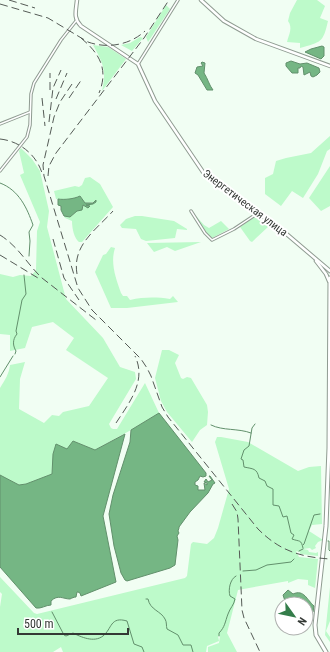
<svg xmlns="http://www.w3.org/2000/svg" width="330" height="652" viewBox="0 0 330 652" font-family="'Roboto Condensed',sans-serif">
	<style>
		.green { fill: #bdfaca }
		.water { fill: #75b684; stroke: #62906c }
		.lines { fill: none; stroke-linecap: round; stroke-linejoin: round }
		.stream { stroke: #62906c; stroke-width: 1 }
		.minor-casing { stroke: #8f9b91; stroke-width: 3.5 }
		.tertiary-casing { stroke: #8f9b91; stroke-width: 4.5 }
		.secondary-casing { stroke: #8f9b91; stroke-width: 5 }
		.minor { stroke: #fff; stroke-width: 1.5 }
		.tertiary { stroke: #fff; stroke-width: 2.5 }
		.secondary { stroke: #fff; stroke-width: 3 }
		.rail { stroke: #555b56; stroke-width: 1; stroke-dasharray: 8 4; stroke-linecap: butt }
		.labels { text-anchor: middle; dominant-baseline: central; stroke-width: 4; stroke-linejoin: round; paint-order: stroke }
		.street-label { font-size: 11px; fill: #343935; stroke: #fff }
	</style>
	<rect width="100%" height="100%" fill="#f1fef3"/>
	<!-- green -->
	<g class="green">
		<path d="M297,0H317L325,6L320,18L328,21C323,43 321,42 300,48V43L287,42C289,34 293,28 288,21L290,13Z"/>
		<path d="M166,5L170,9L148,42L146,37Z"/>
		<path d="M140,37L143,38L132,51L121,45L130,43Z"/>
		<path d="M93,45L108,47L126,59L102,91C107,71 103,63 93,45Z"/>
		<path d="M330,136V149L327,151L318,174L303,198L292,191L281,206L265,194V178L273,174L276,161L286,158L311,153Z"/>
		<path d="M21,148L32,159L40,171L49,211L47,227L66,299L103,338L120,367L135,372L136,379L109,424L111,428L113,429H117L145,383L159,413L131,430L95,450L73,441L67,450L59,445L52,474L26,484L19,485L0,475V388C5,380 9,374 10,365L25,362L20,379L19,409L44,423L52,415L59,416L63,412L89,406L108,378L66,350L74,338L53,322L32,327L25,348L10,351V335L0,334V274L13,277L20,275L31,276L36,270L37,231L40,222L20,175L24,173L19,151Z"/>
		<path d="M330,166V206L321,211L309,198Z"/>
		<path d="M90,177L100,184L113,207L82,242H79C74,238 72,228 72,221L65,218L64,216L70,217L77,211L81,209L83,205L87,207L90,206L86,205L93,204L96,202L85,203L80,196C73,199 64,200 56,199L54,191L75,186L79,187L82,185L85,178Z"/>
		<path d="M135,216H142L174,221L187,229V230L177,229L175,238L146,241L141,239L136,229L122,228L120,225L126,219Z"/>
		<path d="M196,216L204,225L209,228L221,221L229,229L212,238H211L195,217Z"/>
		<path d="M256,216L269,226L252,242L250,241L240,227Z"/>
		<path d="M201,242L175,251L167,247L154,252L147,243Z"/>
		<path d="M111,247L115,248C110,263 116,279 121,293L123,296H127L130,300C144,297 156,297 170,299L173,296L178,302L127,308H111L95,272L103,255L106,254Z"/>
		<path d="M162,350H169L179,355L175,363L181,378L183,379L187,377L191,378L207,405L208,412L207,425L200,430L192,442L167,412L161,401L155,378Z"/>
		<path d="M217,437H221L248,442L298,471L309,467L321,466L322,524L312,525L309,531L323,540L318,542L315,546L316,548L312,550L310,548L303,549L308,550L309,552L316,553L318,552V556L300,554V552L296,551L299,557L318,559L315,588L308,585V580L298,579L288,583V581L238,590L227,633L237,652H208V647L219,643L220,636H218L219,641L207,646L206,652H63L61,647L53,652H0V607L2,594L0,592V577L34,613L37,614L185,578L187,576L191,544L193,542L207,544L214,538L218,528L229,489L215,442Z"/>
		<path d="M330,587V621L326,631L330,637V642L325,635Z"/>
	</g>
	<!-- water -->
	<g class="water">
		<path d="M322,46L324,47V56L321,59L305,52L311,49Z"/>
		<path d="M291,61L300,64L307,63L319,68L320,72L317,75L313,77L311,76L310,72L304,75L303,67L301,66L300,68H298V73H292L286,66V63Z"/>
		<path d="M202,62L205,63L204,73C208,79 209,85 213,90H207L198,75L195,73L197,67L203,66L201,63Z"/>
		<path d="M80,196L85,203H93L96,200V202L93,204L86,205L90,206L88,208L83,205L82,210L77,211L70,217L64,216L61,210V206L58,205V199C64,200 74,199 80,196Z"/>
		<path d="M159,413L206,473V476L203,477L200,476L198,480L195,482V485L198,486V490H205L204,483L207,485V483L204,482L206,479L208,482L212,480L209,476H210L215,483L213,484L208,493L190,512L179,527V528L178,531L179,533L177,536L178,540L175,565L170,568L127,581L125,580L121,573L114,546L109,514L113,495L130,442L131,430Z"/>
		<path d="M125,434L103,516L116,582L81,596L80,593L78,592H77L76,597C74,597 72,598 70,599C63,599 58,594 51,601V605C46,605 41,609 36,608L0,567V475L19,485L26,484L52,474L53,454L56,444L67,449L73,441L95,450Z"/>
		<path d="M288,590L293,594C304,589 307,600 314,606L313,612L308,613L306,609V604H286L283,595Z"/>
	</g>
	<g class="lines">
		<!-- stream -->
		<g class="stream">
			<path d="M0,183C19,190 27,208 33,225L29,232L30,241L29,256"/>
			<path d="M15,354L16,351C13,346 12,340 17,334L16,331L22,300L26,294L24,275"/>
			<path d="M0,377L13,356"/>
			<path d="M255,424L252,428L249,446L244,450L241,459L243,460L244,467C253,469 257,468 259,478L265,481L267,486L273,489V505L279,506L283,517L287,516L291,533L294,535L292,539C300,542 301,539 303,548"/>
			<path d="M211,425C223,431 238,428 251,433"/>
			<path d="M328,541H329V550L330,551"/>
			<path d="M303,545L304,544L314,515L320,514"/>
			<path d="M299,551L303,549"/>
			<path d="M243,571L256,570L267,565L291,562L294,559"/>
			<path d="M146,599H148C150,610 161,611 165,619C167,622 166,626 167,629L178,635L183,645H191L193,652"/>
			<path d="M52,612L64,635L66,636L73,633C81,637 94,643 103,636C112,629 110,616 127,621L134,644L142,647L144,652"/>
			<path d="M219,636V633C225,627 225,622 228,614C230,608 234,605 235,599L230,596C228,590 230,579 236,576"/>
		</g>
		<defs>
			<g id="minor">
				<path d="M138,64L178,0"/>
				<path d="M0,124L30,112"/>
				<path d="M0,171L27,137L30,125L31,94L34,83L61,40L76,21"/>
				<path d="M191,211L205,233L212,240L234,229L258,213"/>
			</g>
			<g id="tertiary">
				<path d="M77,0C76,11 73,18 81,26L138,64L155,101L203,172L283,231L330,271"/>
				<path d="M201,0L224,21L256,39L330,66"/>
				<path d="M316,261L326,274L329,281"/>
			</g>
			<path id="secondary" d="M326,652L316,635L315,625L326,526L329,448L330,278"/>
		</defs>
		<!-- minor casing -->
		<use href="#minor" class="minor-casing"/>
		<!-- tertiary casing -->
		<use href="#tertiary" class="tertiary-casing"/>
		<!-- secondary casing -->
		<use href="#secondary" class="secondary-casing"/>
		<!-- minor -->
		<use href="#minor" class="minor"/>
		<!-- tertiary -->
		<use href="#tertiary" class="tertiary"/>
		<!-- secondary -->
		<use href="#secondary" class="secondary"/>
		<!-- rail -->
		<g class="rail">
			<path d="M9,0L35,8"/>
			<path d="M0,4L48,18L88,42C107,49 130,45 145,31"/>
			<path d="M81,38C99,53 109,69 99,93"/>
			<path d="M72,84L60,102L54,117L43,165L44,176L78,288L92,310L141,359L147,368L151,376L162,407L168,417L258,529C280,551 300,557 330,559"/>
			<path d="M50,90V73"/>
			<path d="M42,98L45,126"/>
			<path d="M69,98L82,79"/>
			<path d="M56,99L67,73"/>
			<path d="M49,122L53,88L61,70"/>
			<path d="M0,139C19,141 36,154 42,173"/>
			<path d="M48,176L49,166L56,153L144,38L169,0"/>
			<path d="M0,235C19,247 27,264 42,278L96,320"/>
			<path d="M53,239L64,278L79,300"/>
			<path d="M0,255L38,278"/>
			<path d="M77,274C72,245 96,230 113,211"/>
			<path d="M116,423C129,403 147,381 135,356"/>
			<path d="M232,504L237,512L238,519L242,610L244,618L260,652"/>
		</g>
	</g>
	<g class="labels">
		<!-- street labels -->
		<g class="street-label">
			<text transform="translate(245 203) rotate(37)">Энергетическая улица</text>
		</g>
	</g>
	<!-- north arrow -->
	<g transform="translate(294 616) rotate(123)"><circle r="19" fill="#ffffff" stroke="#aeb0ae"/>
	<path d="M0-3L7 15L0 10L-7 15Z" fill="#347d4a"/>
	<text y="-6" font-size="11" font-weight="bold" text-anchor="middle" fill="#343935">N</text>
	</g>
	<!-- scale -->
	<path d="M18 628v6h110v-6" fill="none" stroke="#343935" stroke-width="2"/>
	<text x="24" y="628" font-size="12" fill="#343935" stroke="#ffffff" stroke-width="3" paint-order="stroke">500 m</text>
</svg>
